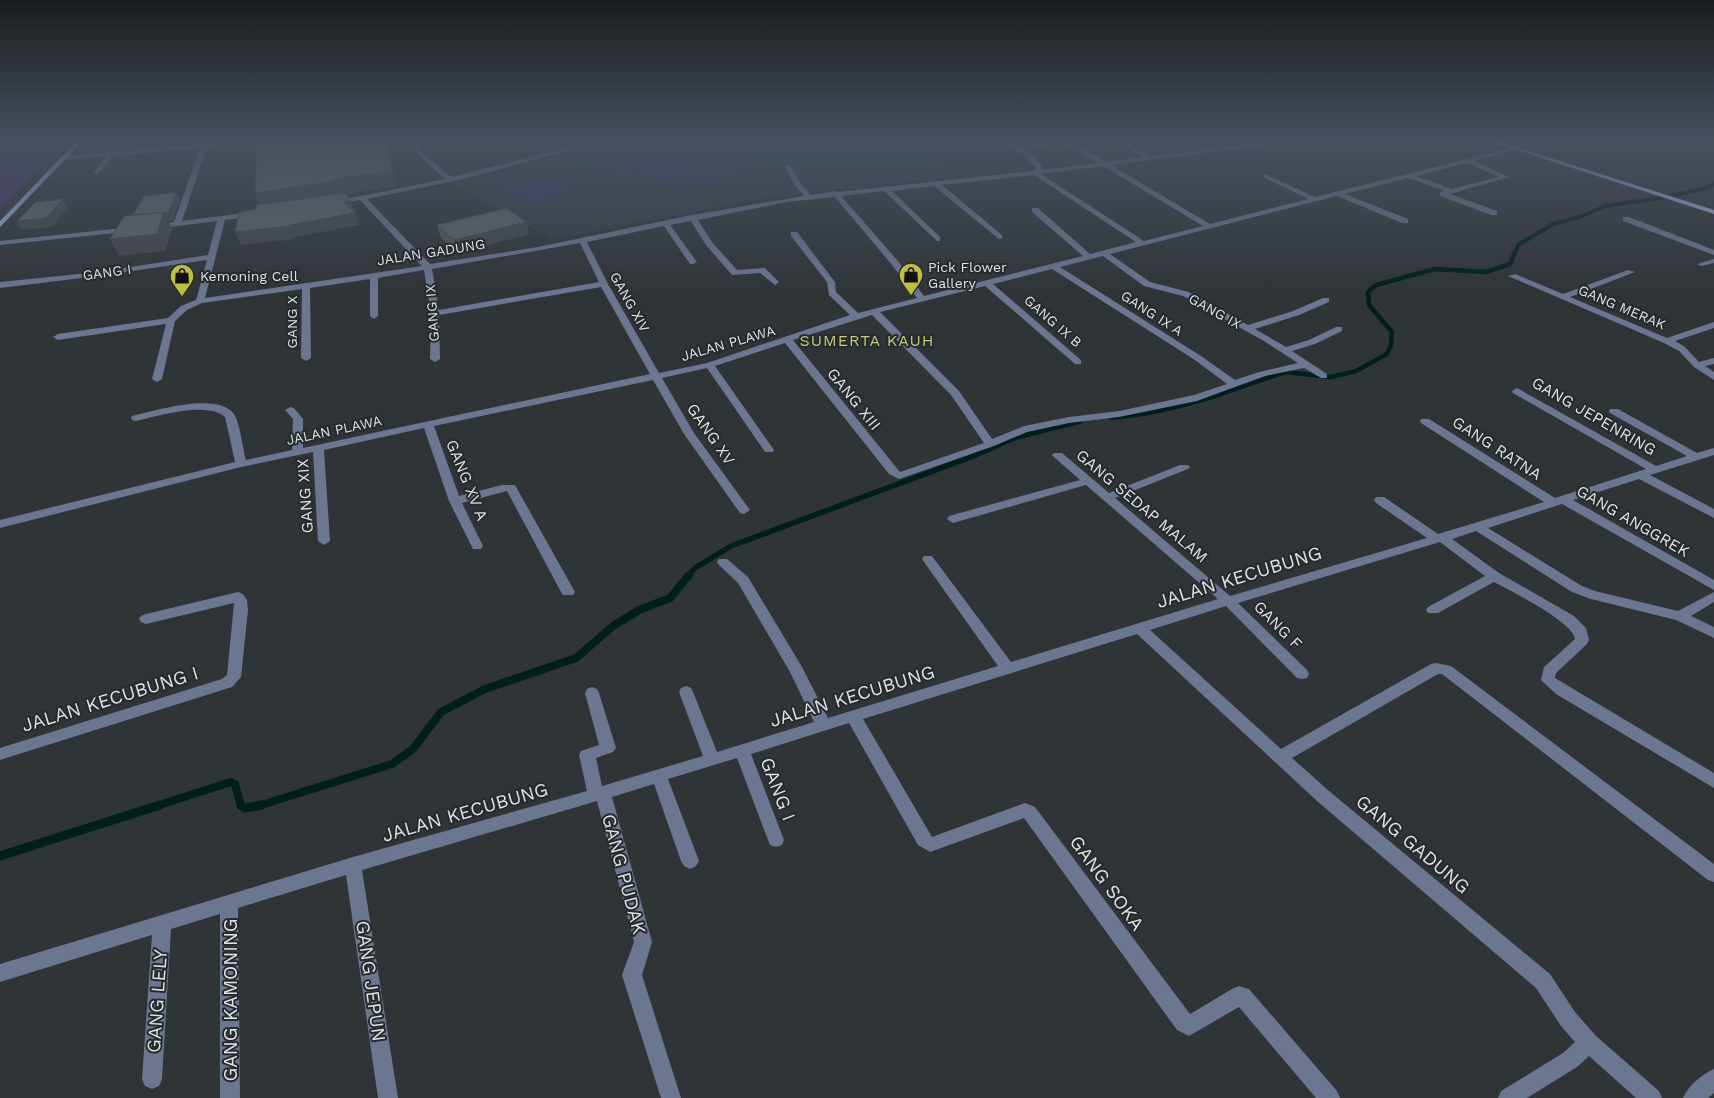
<svg xmlns="http://www.w3.org/2000/svg" width="1714" height="1098" viewBox="0 0 1714 1098" font-family="'Work Sans',sans-serif">
	<style>
		.built { fill: #333d45 }
		.green { fill: #423566 }
		.lines { fill: none; stroke-linecap: round; stroke-linejoin: round }
		.stream-far4 { stroke: #001e1c; stroke-width: 4 }
		.stream-far3 { stroke: #001e1c; stroke-width: 4.5 }
		.stream-far2 { stroke: #001e1c; stroke-width: 5.5 }
		.stream-far1 { stroke: #001e1c; stroke-width: 8 }
		.stream { stroke: #001e1c; stroke-width: 9 }
		.minor { fill: #6b7690; fill-rule: evenodd }
		.major { fill: #a2b7ee; fill-rule: evenodd }
		.wall { fill: #515759 }
		.shaded-wall { fill: #424748 }
		.building { fill: #5e6567; stroke: #424748 }
		.labels { text-anchor: middle; dominant-baseline: central; stroke-width: 4; stroke-linejoin: round; paint-order: stroke }
		.far-street-label { font-size: 14px; fill: #dfe2e5; stroke: #252a2d }
		.far-poi-label { font-size: 14px; fill: #dfe2e5; stroke: #252a2d; text-anchor: start }
		.far-quarter-label { font-size: 16px; letter-spacing: 1px; fill: #c6c87a; stroke: #252a2d }
		.street-label { font-size: 16px; fill: #dfe2e5; stroke: #252a2d }
		.near-street-label { font-size: 19px; fill: #dfe2e5; stroke: #252a2d }
	</style>
	<rect width="100%" height="100%" fill="#2f3437"/>
	<!-- built -->
	<path class="built" d="M612,141H988L995,142L1010,151L961,157L958,155L934,158L955,177L768,197L552,240L453,183L506,170Z"/>
	<!-- green -->
	<g class="green">
		<path d="M0,141H67L0,209Z"/>
		<path d="M678,141L709,150L699,154L721,162L665,181L636,171L620,176L612,173L616,171L608,168L602,169L594,165Z"/>
		<path d="M727,163L746,170L702,185L682,177Z"/>
		<path d="M543,177L572,191L531,203L502,188L508,186L513,189L536,183L532,180Z"/>
	</g>
	<g class="lines">
		<!-- stream-far4 -->
		<path class="stream-far4" d="M1515,253L1518,245L1553,224L1580,217L1605,206L1654,199L1703,189L1714,184"/>
		<!-- stream-far3 -->
		<path class="stream-far3" d="M1217,395L1285,372L1331,377L1356,371L1387,354L1391,345L1392,332L1369,305L1368,292L1376,285L1435,269L1486,272L1510,264L1515,252"/>
		<!-- stream-far2 -->
		<g class="stream-far2">
			<path d="M1112,417C1148,415 1186,405 1220,394"/>
			<path d="M688,576L695,568L731,546L971,457L1014,438L1080,421"/>
		</g>
		<!-- stream-far1 -->
		<g class="stream-far1">
			<path d="M156,806L231,782L235,784L241,806"/>
			<path d="M258,806L392,764L413,749L441,712L485,689L576,658L613,626L639,610L670,598L689,575"/>
		</g>
		<!-- stream -->
		<g class="stream">
			<path d="M241,805L245,808L262,805"/>
			<path d="M0,856L160,805"/>
		</g>
		<!-- minor -->
		<g class="minor">
			<path d="M237,141H256L207,147L182,221L253,212L257,214L253,216L225,220L205,298L422,266L360,200L335,204L331,202L445,179L403,141H409L451,177L594,141H602L468,178L367,199L430,264L538,247L692,215L804,196L794,184L785,166L788,164L791,166L800,183L811,195L835,191L838,192L1033,171L1036,168L1026,156L999,141C1016,141 1035,154 1043,168L1042,170L1098,163C1084,155 1073,147 1057,145C1048,144 1036,150 1029,146L1030,145L1054,141L1074,144L1106,162L1143,157L1117,141H1124L1151,156L1274,141H1288L1285,143L1111,165L1210,224L1308,199L1263,177V175L1265,174L1315,197L1539,141H1548L1474,161L1509,177L1450,194L1497,211V215H1491L1440,196V192L1445,191L1408,178L1345,194L1408,219V223H1402L1337,196L1110,254L1150,282L1189,292L1248,325L1293,311L1323,298H1329V302L1299,315L1255,329L1286,347L1309,340L1336,327H1342V331L1315,344L1292,351L1327,374V378H1321L1304,368L1265,376L1197,401L1119,417L1069,423L1027,432L994,446L899,479L889,474L785,343L715,366L774,450L773,452H765L707,368L662,378L694,433L750,510L744,514L740,513L684,434L653,380L434,426L459,496L502,485H515L575,592L573,595H563L561,592L507,491L462,503L483,546L481,549H473L449,501L424,428L324,450L330,541L324,545L318,541L313,452L241,467L0,528V520L235,462L225,417C206,401 159,416 136,421L132,420L131,418L132,416L136,415C158,410 218,392 234,414C240,423 243,449 246,460L292,450L293,419L285,410L290,407L294,408L303,419V448L650,374L601,287L439,315L440,359L435,362L430,359L431,313L424,270L378,278V316L374,319L370,316V279L310,288L311,358L306,361L301,358L302,289L202,303L187,310L175,321L162,379L157,382L152,379L166,324L58,340L53,337L58,334L168,318L181,306L196,300L207,260L98,276L0,288V282L98,272L208,255L217,221L154,229L150,227L174,222L200,148L113,156L97,175L94,173L106,156L64,160L61,158L64,156ZM1467,163L1499,177L1452,189L1416,176ZM1103,166L1203,226L1144,241L1041,174ZM1034,175L1136,242L1090,254L1038,208H1032V212L1083,256L924,296L898,261L841,196L884,191L937,241H940V237L892,191L934,186L999,239H1002V235L942,185ZM835,197L892,265L917,298L858,313L836,292L835,282L797,232H791V236L827,282L829,295L850,315L707,363L659,373L608,284L587,242L664,226L690,264H693L697,262L670,225L691,221L706,245L732,275L760,273L775,285L779,282L765,268L737,270L712,242L698,220L786,202ZM580,243L599,282L439,310L432,269ZM1103,256L1144,286L1183,296L1264,341L1298,363L1259,372L1235,380L1201,356L1060,267ZM1052,269L1195,360L1227,384L1194,395L1119,411L1069,417L1024,426L992,439L959,391L880,312L985,286L1075,364H1081V360L993,284ZM872,315L951,395L984,443L900,472L793,340Z"/>
			<path d="M1709,141H1714V143L1710,142Z"/>
			<path d="M1623,217H1629L1714,250V255L1623,221Z"/>
			<path d="M132,227H135V231L0,245V241Z"/>
			<path d="M1714,259V263L1701,266L1697,264Z"/>
			<path d="M1628,270L1635,272L1570,297L1667,338L1714,322V328L1675,341L1685,347L1699,362L1714,358V364L1705,366L1714,372V380L1694,367L1679,351L1664,343L1508,276L1515,274L1563,294Z"/>
			<path d="M1517,388L1656,466L1687,456L1610,413L1609,411L1610,409H1618L1697,453L1714,448V455L1650,475L1714,509V518L1639,479L1573,500L1714,580V590L1562,504L1488,528L1582,586L1595,591L1678,611L1714,592V602L1691,616L1714,627V638L1676,620L1591,599L1572,592L1476,531L1452,539L1499,573L1574,616L1586,628L1589,640L1587,644L1556,673L1555,678L1714,773V788L1556,694L1541,680L1544,667L1575,639C1573,622 1511,591 1494,582L1438,613H1428L1426,610L1428,607L1485,576L1440,542L1238,603L1307,670L1309,674L1307,678L1302,679L1297,678L1226,606L1150,630L1281,749L1431,664L1436,663L1451,666L1714,864V882L1708,880L1442,674H1438L1292,758L1329,791L1550,974L1575,1012L1596,1036L1659,1091L1662,1098H1636L1589,1056L1577,1067L1527,1098H1498L1501,1091L1563,1053L1575,1042L1561,1026L1536,988L1317,801L1137,634L863,719L932,837L1025,803L1035,807L1190,1014L1232,989L1239,986L1249,989L1337,1091L1340,1098H1316L1239,1007L1189,1036L1177,1030L1024,818L930,852L918,845L849,723L751,754L784,840L782,845L776,847L770,845L768,840L737,758L668,779L699,861L696,866L690,869L684,866L681,861L654,784L612,797L652,942L642,975L681,1098H661L622,975L634,942L597,801L362,870L398,1098H378L346,875L238,908L240,1098H220V914L171,929L162,1079L159,1086L152,1089L145,1086L142,1079L152,935L0,982V964L353,857L587,791L579,755L581,751L599,745L585,693L587,689L592,687L597,689L599,693L616,748L613,752L596,758L602,786L703,756L679,692L681,688L686,686L691,688L693,692L717,752L814,722L790,672L738,583L719,565L717,562L719,559H727L748,577L802,667L828,718L998,666L924,562L922,559L924,556H932L1011,662L1218,599L1086,485L953,523L947,519L949,516L1080,480L1054,457L1052,455L1054,453H1062L1109,493L1180,465H1188L1190,467L1188,469L1115,498L1230,596L1427,538L1376,503L1374,500L1376,497H1384L1438,534L1544,502L1421,423L1420,421L1421,419H1429L1555,498L1646,469L1513,393L1512,391Z"/>
			<path d="M238,592L243,594L247,600L248,610L241,677L232,687L0,760V748L222,679L227,675L234,603L146,624L141,622L139,619L141,616L146,614Z"/>
			<path d="M1714,1069V1093L1708,1098H1683C1688,1086 1702,1074 1714,1069Z"/>
		</g>
		<!-- major -->
		<g class="major">
			<path d="M77,141H83L0,227V221Z"/>
			<path d="M1489,141H1497L1714,210V214Z"/>
		</g>
	</g>
	<!-- wall -->
	<path class="wall" d="M526,222L529,234L458,253L441,238L437,225Z"/>
	<!-- shaded-wall -->
	<g class="shaded-wall">
		<path d="M385,141L397,186L341,195L261,209L255,193L334,179Z"/>
		<path d="M176,192L180,200L173,220L168,221L172,229L165,251L119,256L110,239Z"/>
		<path d="M63,199L68,208L51,227L22,230L17,221Z"/>
		<path d="M351,200L355,212L348,214L344,202Z"/>
		<path d="M355,213L359,225L295,237V239L241,245L235,232L290,225Z"/>
		<path d="M526,222L529,234L458,253L454,240Z"/>
	</g>
	<!-- building -->
	<g class="building">
		<path d="M257,141H385L392,171L334,179L336,181L255,193Z"/>
		<path d="M176,192L169,212L133,215L144,196Z"/>
		<path d="M344,193L351,200L344,202L355,213L290,225V226L235,232L239,212L256,209V205Z"/>
		<path d="M63,199L46,218L17,221L36,202Z"/>
		<path d="M507,208L526,222L454,240L437,225Z"/>
		<path d="M164,212L157,234L110,239L124,216Z"/>
	</g>
	<!-- sky -->
	<linearGradient id="sky" x2="0" y2="1"><stop stop-color="#1a1d1e"/><stop offset="0.48" stop-color="#47505e"/><stop offset="1" stop-color="#47505e" stop-opacity="0"/></linearGradient>
	<rect width="1714" height="294" fill="url(#sky)"/>
	<!-- icons -->
	<defs>
		<symbol id="shop-pin" viewBox="-11 -11 22 30"><path d="M0 17L-7.5 6A9.5 9.5 0 1 1 7.5 6Z" fill="#bebf42" stroke="#252a2d"/><path d="M-5-2.5h2.3a2.7 3.5 0 0 1 5.4 0H5L5.5 6h-11ZM-1.5-2.5h3a1.5 2.3 0 0 0-3 0Z" fill="#111"/></symbol>
	</defs>
	<g fill-rule="evenodd">
		<use href="#shop-pin" x="897" y="261" width="28" height="38"/>
		<use href="#shop-pin" x="168" y="262" width="28" height="38"/>
	</g>
	<g class="labels">
		<!-- far-street labels -->
		<g class="far-street-label">
			<text transform="translate(431 252) rotate(-9)">JALAN GADUNG</text>
			<text transform="translate(107 272) rotate(-8)">GANG I</text>
			<text transform="translate(630 302) rotate(61)">GANG XIV</text>
			<text transform="translate(1622 307) rotate(23)">GANG MERAK</text>
			<text transform="translate(1215 311) rotate(29)">GANG IX</text>
			<text transform="translate(432 313) rotate(-94)">GANG IX</text>
			<text transform="translate(1152 313) rotate(33)">GANG IX A</text>
			<text transform="translate(1053 321) rotate(41)">GANG IX B</text>
			<text transform="translate(292 322) rotate(-90)">GANG X</text>
			<text transform="translate(728 343) rotate(-16)">JALAN PLAWA</text>
			<text transform="translate(334 430) rotate(-12)">JALAN PLAWA</text>
		</g>
		<!-- far-poi labels -->
		<g class="far-poi-label">
			<text x="928" y="267">Pick Flower<tspan x="928" dy="16">Gallery</tspan></text>
			<text x="200" y="276">Kemoning Cell</text>
		</g>
		<!-- far-quarter labels -->
		<g class="far-quarter-label">
			<text x="867" y="340">SUMERTA KAUH</text>
		</g>
		<!-- street labels -->
		<g class="street-label">
			<text transform="translate(854 399) rotate(51)">GANG XIII</text>
			<text transform="translate(1594 416) rotate(30)">GANG JEPENRING</text>
			<text transform="translate(711 434) rotate(55)">GANG XV</text>
			<text transform="translate(1497 448) rotate(33)">GANG RATNA</text>
			<text transform="translate(467 480) rotate(68)">GANG XV A</text>
			<text transform="translate(305 496) rotate(-94)">GANG XIX</text>
			<text transform="translate(1142 506) rotate(40)">GANG SEDAP MALAM</text>
			<text transform="translate(1633 521) rotate(30)">GANG ANGGREK</text>
			<text transform="translate(1278 625) rotate(45)">GANG F</text>
		</g>
		<!-- near-street labels -->
		<g class="near-street-label">
			<text transform="translate(1239 577) rotate(-17)">JALAN KECUBUNG</text>
			<text transform="translate(852 696) rotate(-17)">JALAN KECUBUNG</text>
			<text transform="translate(110 699) rotate(-17)">JALAN KECUBUNG I</text>
			<text transform="translate(778 789) rotate(69)">GANG I</text>
			<text transform="translate(465 812) rotate(-16)">JALAN KECUBUNG</text>
			<text transform="translate(1413 844) rotate(40)">GANG GADUNG</text>
			<text transform="translate(624 874) rotate(75)">GANG PUDAK</text>
			<text transform="translate(1107 883) rotate(54)">GANG SOKA</text>
			<text transform="translate(371 981) rotate(82)">GANG JEPUN</text>
			<text transform="translate(230 1000) rotate(-90)">GANG KAMONING</text>
			<text transform="translate(157 1001) rotate(-86)">GANG LELY</text>
		</g>
	</g>
</svg>
